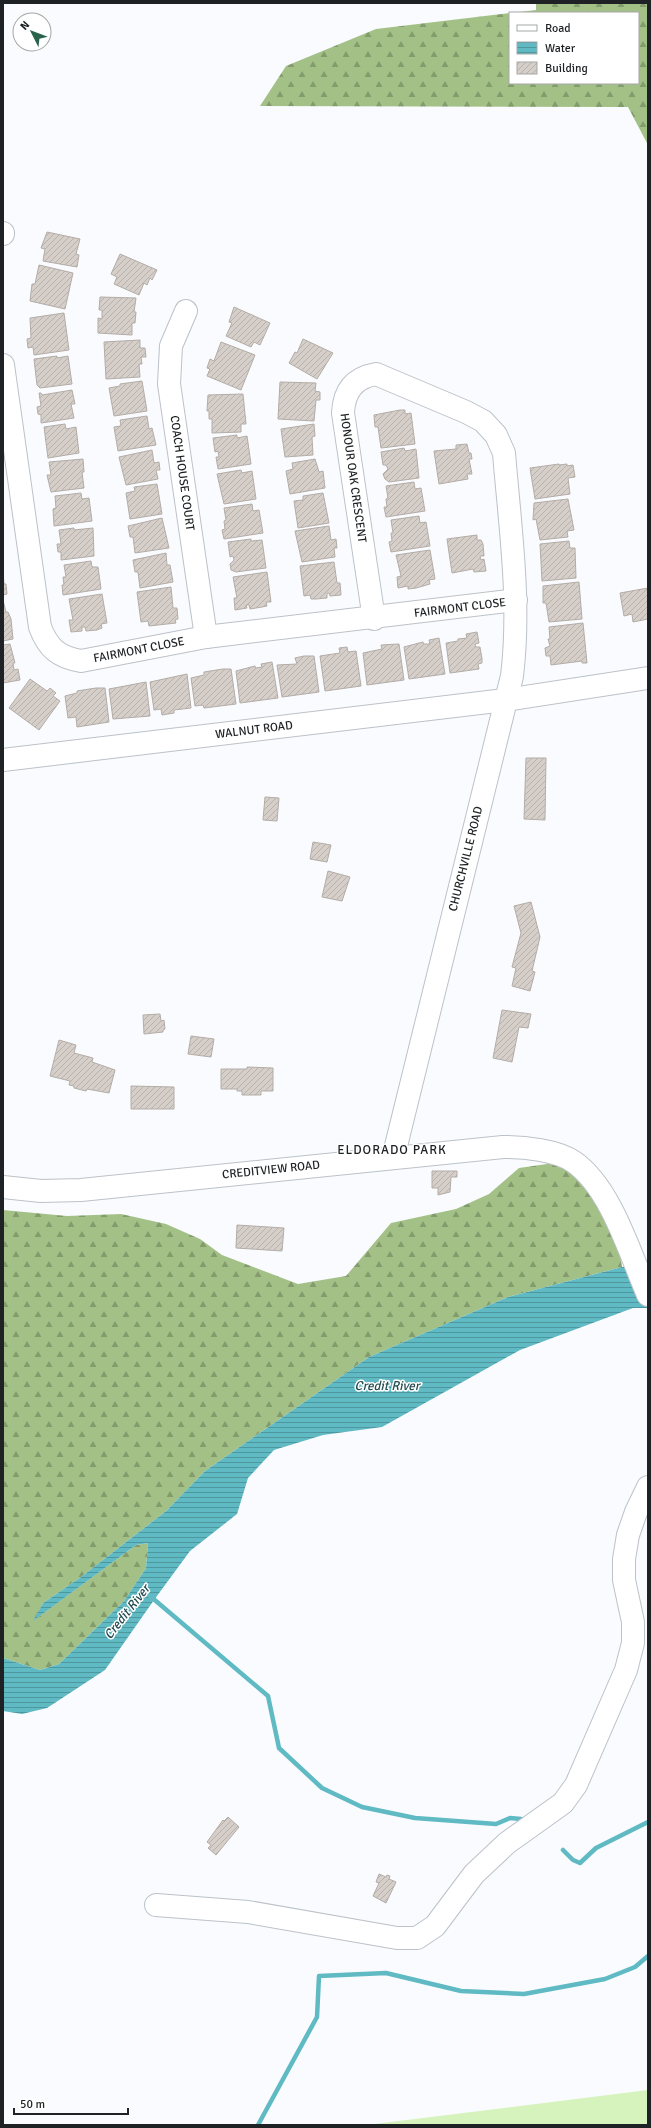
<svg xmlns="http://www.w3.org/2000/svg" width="651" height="2128" viewBox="0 0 651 2128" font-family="Signika,sans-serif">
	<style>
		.grass { fill: #d6f3bd }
		.forest { fill: url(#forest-firs) }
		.water { fill: url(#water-rules) }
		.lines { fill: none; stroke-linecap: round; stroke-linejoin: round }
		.stream { stroke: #5fbac3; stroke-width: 4.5 }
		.building { fill: url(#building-hatch); stroke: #b3aca7 }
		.minor-casing { stroke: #bcc2c9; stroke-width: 24 }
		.path { stroke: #9da0a2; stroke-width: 2.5; stroke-dasharray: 3 3; stroke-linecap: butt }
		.minor { stroke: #fff; stroke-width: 22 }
		.labels { text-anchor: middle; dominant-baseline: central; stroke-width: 3; stroke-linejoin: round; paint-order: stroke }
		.street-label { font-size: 12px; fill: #1f2224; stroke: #fff }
		.neighbourhood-label { font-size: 13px; letter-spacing: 1px; fill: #1f2224; stroke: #fff }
		.water-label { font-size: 13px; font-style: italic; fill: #244d51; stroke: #fff }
	</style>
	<defs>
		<pattern id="forest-firs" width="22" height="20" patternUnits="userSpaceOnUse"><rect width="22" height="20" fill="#a3c186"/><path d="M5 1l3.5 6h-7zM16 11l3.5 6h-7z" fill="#849c6d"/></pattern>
		<pattern id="water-rules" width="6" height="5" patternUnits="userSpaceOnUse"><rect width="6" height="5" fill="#5fbac3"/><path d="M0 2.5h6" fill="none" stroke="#4e979e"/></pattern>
		<pattern id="building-hatch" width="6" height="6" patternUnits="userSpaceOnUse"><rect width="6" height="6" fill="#d6cec9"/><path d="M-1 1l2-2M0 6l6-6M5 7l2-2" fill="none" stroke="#b7b1ac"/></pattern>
	</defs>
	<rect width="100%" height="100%" fill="#f9fbfe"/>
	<!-- grass -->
	<path class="grass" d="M648,2090V2125H366Z"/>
	<!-- forest -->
	<g class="forest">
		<path d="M536,3H648V145L628,107L260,106L286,66L376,29L510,13V83H638V13H512L536,10Z"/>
		<path d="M554,1163L594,1176L612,1202L622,1267L508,1297L369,1357L205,1471L166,1511L81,1577L43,1603L34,1620L136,1545L148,1543L146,1568L124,1601L59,1664L40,1670L3,1658V1210L67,1216L121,1214L166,1224L200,1239L222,1255L298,1284L346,1276L391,1223L456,1209L489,1194L519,1168Z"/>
	</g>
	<!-- water -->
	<path class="water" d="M648,1266V1308H633L520,1350L382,1427L323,1435L274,1450L248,1478L237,1514L190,1551L154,1600L105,1670L47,1708L22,1714L3,1711V1658L40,1670L59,1664L124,1601L146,1568L148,1543L136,1545L33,1621L43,1603L81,1577L166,1511L205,1471L369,1357L508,1297L622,1267Z"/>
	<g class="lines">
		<!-- stream -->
		<g class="stream">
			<path d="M150,1596L268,1696L279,1748L322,1788L362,1807L415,1818L496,1824L510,1818L521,1819"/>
			<path d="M563,1850L573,1860L580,1863L596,1848L648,1822"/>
			<path d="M258,2125L317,2017L319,1976L386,1973L461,1991L524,1994L605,1979L635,1967L648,1956"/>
		</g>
	</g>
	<!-- building -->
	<g class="building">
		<path d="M47,232L80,239L76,254L79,255L77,267L43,261L45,249L41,248Z"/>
		<path d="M120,254L157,270L152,280L150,278L147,285L144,283L139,295L114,284L117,277L111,274Z"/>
		<path d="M39,265L73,273L65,309L30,301L32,284H35Z"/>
		<path d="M100,297L136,298L134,312H136L135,323H132V335L98,333V318L102,319V310H99Z"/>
		<path d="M234,307L270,323L260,345L254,342L251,347L226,336L232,323L229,322Z"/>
		<path d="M64,313L69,350L34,355L33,347L28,348L27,339L31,338L30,318Z"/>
		<path d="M303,339L333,353L317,379L289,363L295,352L297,353Z"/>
		<path d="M140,340V348H145L146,357H141L142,364H139L140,377L106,379L104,342Z"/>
		<path d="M221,342L255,355L241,390L207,376L210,369L207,368L210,359L214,361Z"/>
		<path d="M57,356V358L68,356L72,384L40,388L37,385L34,359Z"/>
		<path d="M142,381L147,411L114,416L109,388L120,386V384Z"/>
		<path d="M280,382L316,383L315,391L320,392V400H316L314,421L278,419Z"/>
		<path d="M72,390L75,404H71L74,418L41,423V415L38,414L37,407L41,406L39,393H41L42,395Z"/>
		<path d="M243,394L246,424H241V432L212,433V419H209V411H207L208,395Z"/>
		<path d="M400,410H405V414L411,413L415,444L381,448L378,427H375L374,415Z"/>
		<path d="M147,416L149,429L152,428L156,445L118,451L114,427L121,426L120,420Z"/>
		<path d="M65,424L66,429L76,427L79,453L48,458L44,427Z"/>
		<path d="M314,424L315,436L312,437L313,455L285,457L281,429Z"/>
		<path d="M237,435V438L247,436L251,464L218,469L216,457H219L218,451L215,452L213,438Z"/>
		<path d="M467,444L469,453H471L472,459H469L472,474H467L468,479L439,484L434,451L456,449V445Z"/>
		<path d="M404,448L405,451L416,449L419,478L389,482L385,479L383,474L388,469L386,465H383L381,452Z"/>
		<path d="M152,450L154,463L159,462L160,470H156L158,479L126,485L119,457Z"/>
		<path d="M83,459L84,472H82L84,488L51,492L47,475H51L49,462Z"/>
		<path d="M315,459L319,472L323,471L325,488L290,494L286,471L293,469L292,463Z"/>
		<path d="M559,464V465L567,464V466L573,465L575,477L568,478L570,494L535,499L530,468Z"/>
		<path d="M241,470L242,473L252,471L256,499L224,504L217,474Z"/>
		<path d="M414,482L415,489L421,488L425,511L386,517L384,507H387L386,499L388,498L386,486Z"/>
		<path d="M157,484L162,514L130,519L126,493L135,491L134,487Z"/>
		<path d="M81,493L82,499L89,498L92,521L54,526L53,509L56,508L55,496Z"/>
		<path d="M323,493L329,523L298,528L294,501L303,500V496Z"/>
		<path d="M568,499L574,530L567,531L568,537L540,540L536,519L533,520L534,503Z"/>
		<path d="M252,504L253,511L259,510L263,533L224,539L222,530L225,529L224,521L226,520L224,508Z"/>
		<path d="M419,516L420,523L426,522L430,546L391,552L389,542L392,541L391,533H393L391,520Z"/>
		<path d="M162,518L169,548L135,553L133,537H130L128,526Z"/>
		<path d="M329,526L331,540L336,539L337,548H334L335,557L302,562L295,531Z"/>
		<path d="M74,528V530L93,528L94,556L61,560V552H58L57,544H61L59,530Z"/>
		<path d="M477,535V540H481L483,544L484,556H480L481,560L484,559L486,571L474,572L473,569L452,573L447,539Z"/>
		<path d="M251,539V541L262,540L266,568L236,572L231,570L230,564L234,560L233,556L230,557L228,542Z"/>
		<path d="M569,541L570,548H575L576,578L542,581L540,544Z"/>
		<path d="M430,550L435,579L429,580L430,584L416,588L408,589V586L398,588L397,577L401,576L396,555Z"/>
		<path d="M166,553L167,565H170L173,582L140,588L138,572H135L133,560Z"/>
		<path d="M91,561L92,567H98L101,589L63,595L62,585H64L63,577H66L64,565Z"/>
		<path d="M334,562L337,583H340L341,595L330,596L329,593H327V598L316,599H311L310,595L304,596L300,566Z"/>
		<path d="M3,571L4,584H6L7,594L3,595Z"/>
		<path d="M267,572L271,602H266L267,606L262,607L250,609L249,605H246L247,608L235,610L234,598H237L233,577Z"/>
		<path d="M579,582L582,619L549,622L546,603H543V586Z"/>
		<path d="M171,587L173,608H177L178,619L175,620L176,623L149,626L148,621L141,622L137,592Z"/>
		<path d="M648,588V619L633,622L632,614L624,616L620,593Z"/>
		<path d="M102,594L107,623L101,624L102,628L97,630L86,631L85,627H82V631L71,632L69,620H73L69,599Z"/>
		<path d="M3,600L6,612H8L11,619L13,639L3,641Z"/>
		<path d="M583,623L587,663H582V661L551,665L550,656H546L545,648L550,646L548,639H550L549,627Z"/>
		<path d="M477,632L479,643L475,644L476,647H480L482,659V663L478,664L479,669L450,673L446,643L458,641V639L467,638L466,634Z"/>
		<path d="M439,638L445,674L409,679L404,647L423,642L424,644H430L429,640Z"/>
		<path d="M10,644L15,663H13L14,670L18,669L20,680L3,683V645Z"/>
		<path d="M399,644L404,680L367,685L363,653L382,649L381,645Z"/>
		<path d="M347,647L348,652L356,651L361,686L325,691L320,656L340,653L339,648Z"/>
		<path d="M304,656H314L319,692L282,697L277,665L297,664L295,658Z"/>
		<path d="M272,662L278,698L240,703L236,671L255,666L256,668L262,667L261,664Z"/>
		<path d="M223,669H231L236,704L204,708L203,705L195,706L191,678L204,675V672Z"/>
		<path d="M187,674L191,708L174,710V713L162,715L161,709L154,710L150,682Z"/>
		<path d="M30,679L47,691L50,688L56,693L53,696L60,701L39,730L9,708Z"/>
		<path d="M146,682L150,716L113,719L109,689Z"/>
		<path d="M96,688H105L109,722L77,727L76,717L68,718L65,696L77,693V691Z"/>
		<path d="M526,758H546L545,820L524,819Z"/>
		<path d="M265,797L279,798L277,821L263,820Z"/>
		<path d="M313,842L331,845L327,862L310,859Z"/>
		<path d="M328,871L350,877L342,901L322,897Z"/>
		<path d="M531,902L540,937L532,971L535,972L530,991L512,986L516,968L512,967L521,933L514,906Z"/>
		<path d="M502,1010L531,1014L528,1028L519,1027L512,1062L493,1058Z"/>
		<path d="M160,1014L161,1021L164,1020L165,1029L163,1030V1032L144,1034L143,1015Z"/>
		<path d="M191,1036L214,1039L211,1057L188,1054Z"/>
		<path d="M59,1040L76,1045L74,1053L93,1058L92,1062L115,1070L109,1093L87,1089L86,1091L74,1088V1086L69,1085L70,1081L50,1076Z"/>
		<path d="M247,1067L273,1068V1091H261V1095H242V1091H237V1089H221V1069H247Z"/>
		<path d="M131,1086L174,1087V1109H131Z"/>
		<path d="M432,1171H457V1177H451L450,1192L438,1195V1188H432Z"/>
		<path d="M237,1225L284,1228L282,1251L236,1248Z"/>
		<path d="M228,1817L239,1827L216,1855L208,1848L211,1845L207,1842L223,1820L224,1821Z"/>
		<path d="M379,1874L386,1877L387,1875L390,1876L389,1879L396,1882L386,1903L373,1896L379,1883L376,1882Z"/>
	</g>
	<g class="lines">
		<defs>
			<g id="minor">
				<path d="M3,234V233"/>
				<path d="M186,311L171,346L169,384L206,637"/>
				<path d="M3,365L40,627C48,648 58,657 81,661L206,637L516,600"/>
				<path d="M374,619L343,413C344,391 354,378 376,374L466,412L483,421L496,435L504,453C510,527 521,602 512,676L393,1158"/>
				<path d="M3,760L505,700L648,678"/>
				<path d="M3,1187L41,1191L81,1190L503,1147C524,1147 557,1150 574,1162C611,1188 630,1254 648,1295"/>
				<path d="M156,1905L248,1912L397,1938H417L435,1926L474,1874L507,1843L563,1803L576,1785L626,1670L633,1643V1622L624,1580V1559L628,1535L636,1512L648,1487"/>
			</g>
		</defs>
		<!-- minor casing -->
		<use href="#minor" class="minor-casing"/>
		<!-- path -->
		<path class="path" d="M647,2125H648"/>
		<!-- minor -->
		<use href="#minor" class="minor"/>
	</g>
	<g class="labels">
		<!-- street labels -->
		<g class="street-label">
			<text transform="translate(182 473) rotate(82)">COACH HOUSE COURT</text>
			<text transform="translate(353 478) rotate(82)">HONOUR OAK CRESCENT</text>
			<text transform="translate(460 608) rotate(-7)">FAIRMONT CLOSE</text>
			<text transform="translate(139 650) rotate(-11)">FAIRMONT CLOSE</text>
			<text transform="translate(254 730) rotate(-7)">WALNUT ROAD</text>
			<text transform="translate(466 859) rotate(-76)">CHURCHVILLE ROAD</text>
			<text transform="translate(271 1170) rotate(-6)">CREDITVIEW ROAD</text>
		</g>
		<!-- neighbourhood labels -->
		<g class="neighbourhood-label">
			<text x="392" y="1150">ELDORADO PARK</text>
		</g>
		<!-- water labels -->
		<g class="water-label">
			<text x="387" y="1386">Credit River</text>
			<text transform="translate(127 1612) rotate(-52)">Credit River</text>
		</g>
	</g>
	<!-- border -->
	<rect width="651" height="2128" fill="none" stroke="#1f2224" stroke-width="8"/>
	<!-- legend -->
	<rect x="509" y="12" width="130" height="72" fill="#ffffff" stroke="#a5a7a7"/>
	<rect x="517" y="25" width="20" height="6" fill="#ffffff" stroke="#a5a7a7"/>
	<text x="545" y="32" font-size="12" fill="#1f2224">Road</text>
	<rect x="517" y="42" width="20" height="12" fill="url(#water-rules)" stroke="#a5a7a7"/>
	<text x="545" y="52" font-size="12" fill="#1f2224">Water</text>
	<rect x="517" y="62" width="20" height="12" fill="url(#building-hatch)" stroke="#a5a7a7"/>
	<text x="545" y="72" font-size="12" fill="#1f2224">Building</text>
	<!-- north arrow -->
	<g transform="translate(32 32) rotate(312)"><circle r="19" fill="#ffffff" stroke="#a5a7a7"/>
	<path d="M0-3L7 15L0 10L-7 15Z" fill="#28634c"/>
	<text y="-6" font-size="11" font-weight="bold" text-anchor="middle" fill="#1f2224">N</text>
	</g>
	<!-- scale -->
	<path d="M14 2108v6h114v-6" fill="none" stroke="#1f2224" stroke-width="2"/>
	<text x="20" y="2108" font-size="12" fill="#1f2224" stroke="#ffffff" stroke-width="3" paint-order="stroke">50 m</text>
</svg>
